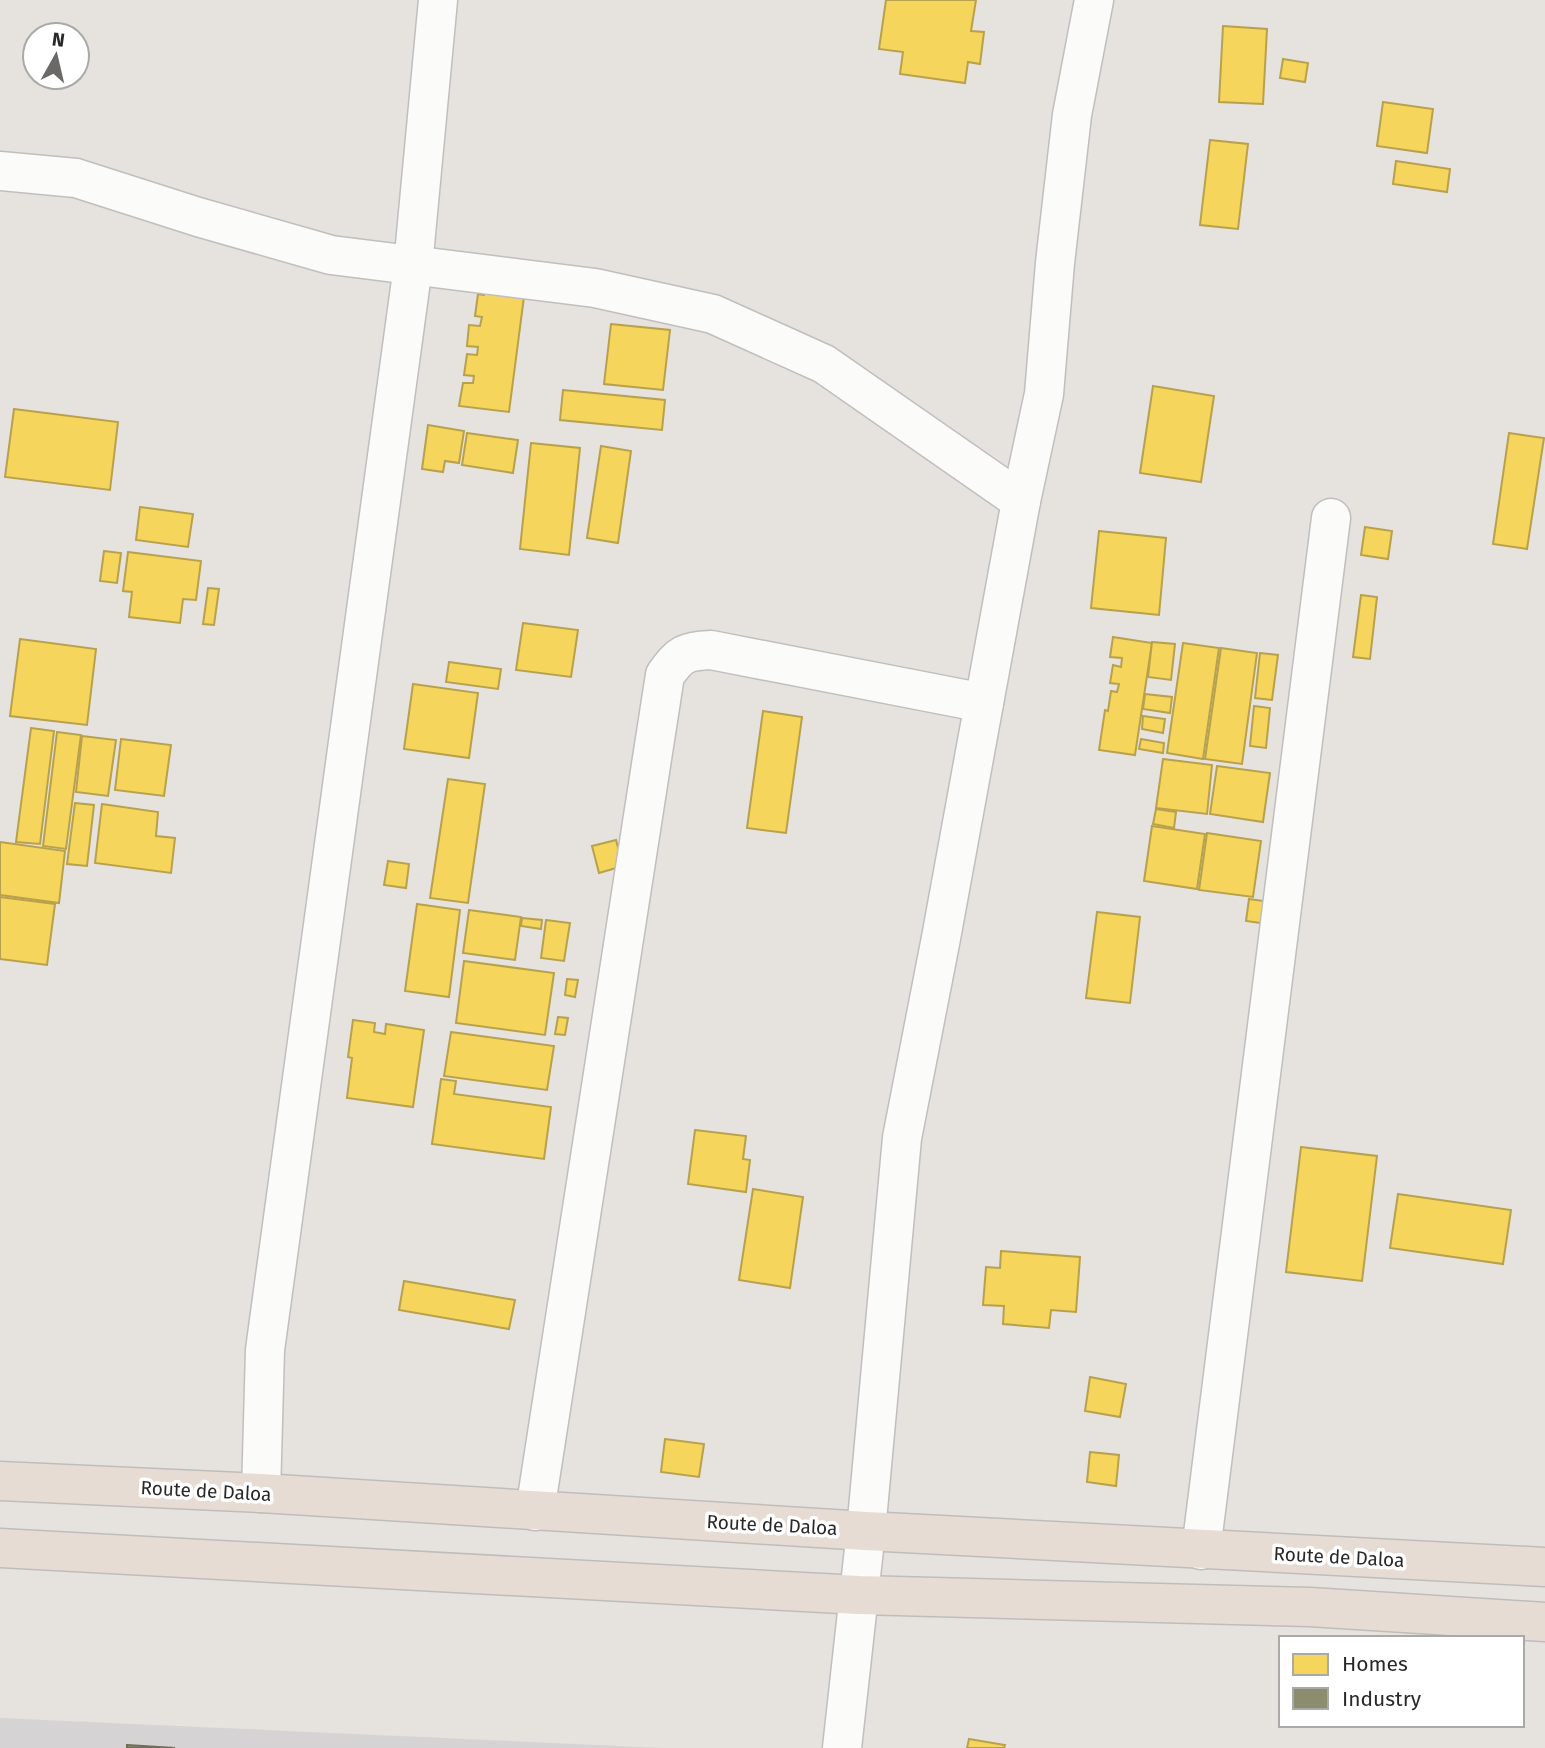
<svg xmlns="http://www.w3.org/2000/svg" width="1545" height="1748" viewBox="0 0 1545 1748" font-family="'Fira Sans',sans-serif">
	<style>
		.industrial { fill: #d6d3d5 }
		.homes { fill: #f6d55c; stroke: #b8a14c; stroke-width: 2 }
		.industry { fill: #8c8c6e; stroke: #6e6e59; stroke-width: 2 }
		.lines { fill: none; stroke-linecap: round; stroke-linejoin: round }
		.street-casing { stroke: #c0bebf; stroke-width: 41 }
		.highway-casing { stroke: #bfbdbc; stroke-width: 41 }
		.street { stroke: #fbfbfa; stroke-width: 38 }
		.highway { stroke: #e7dcd3; stroke-width: 38 }
		.labels { text-anchor: middle; dominant-baseline: central; stroke-width: 7; stroke-linejoin: round; paint-order: stroke }
		.street-label { font-size: 19px; fill: #282828; stroke: #fff }
	</style>
	<rect width="100%" height="100%" fill="#e6e2de"/>
	<!-- industrial -->
	<path class="industrial" d="M0,1718L663,1748H0Z"/>
	<!-- homes -->
	<g class="homes">
		<path d="M886,0H976L971,31L984,32L980,64L968,62L965,83L900,74L903,52L879,49Z"/>
		<path d="M1223,26L1267,29L1263,104L1219,102Z"/>
		<path d="M1283,59L1308,63L1305,82L1280,78Z"/>
		<path d="M1383,102L1433,109L1427,153L1377,146Z"/>
		<path d="M1210,140L1248,144L1238,229L1200,225Z"/>
		<path d="M1396,161L1450,169L1447,192L1393,184Z"/>
		<path d="M486,284L525,289L509,412L459,406L463,383H473L474,376L464,375L467,354L477,355L478,347L467,346L469,325L480,326L482,317L475,316L478,294L484,295Z"/>
		<path d="M611,324L670,330L663,390L604,384Z"/>
		<path d="M1153,386L1214,396L1201,482L1140,473Z"/>
		<path d="M563,390L665,400L662,430L560,420Z"/>
		<path d="M14,409L118,422L110,490L5,477Z"/>
		<path d="M428,425L464,431L459,463L445,461L443,472L422,469Z"/>
		<path d="M467,433L518,440L513,473L462,465Z"/>
		<path d="M1509,433L1544,438L1527,549L1493,544Z"/>
		<path d="M531,443L580,448L569,555L520,549Z"/>
		<path d="M601,446L631,451L618,543L587,538Z"/>
		<path d="M140,507L193,514L188,547L136,540Z"/>
		<path d="M1365,527L1392,531L1388,559L1361,555Z"/>
		<path d="M1099,531L1166,538L1159,615L1091,608Z"/>
		<path d="M104,551L121,553L117,583L100,581Z"/>
		<path d="M128,552L201,561L196,600L183,599L180,623L129,617L132,592L123,591Z"/>
		<path d="M208,588L219,589L214,625L203,624Z"/>
		<path d="M1361,595L1377,597L1370,659L1353,657Z"/>
		<path d="M523,623L578,630L571,677L516,670Z"/>
		<path d="M1113,637L1152,643L1135,755L1099,750L1105,710L1108,711L1111,691L1117,692L1119,684L1110,683L1113,665L1121,667L1122,658L1110,657Z"/>
		<path d="M20,639L96,649L87,725L10,716Z"/>
		<path d="M1152,642L1175,644L1171,680L1148,677Z"/>
		<path d="M1183,643L1219,648L1203,759L1167,753Z"/>
		<path d="M1221,648L1257,653L1242,764L1205,759Z"/>
		<path d="M1260,653L1278,655L1272,700L1255,698Z"/>
		<path d="M449,662L501,669L498,689L446,682Z"/>
		<path d="M413,684L478,693L469,758L404,749Z"/>
		<path d="M1145,694L1172,697L1170,713L1143,709Z"/>
		<path d="M1254,706L1270,708L1266,748L1250,746Z"/>
		<path d="M763,711L802,717L786,833L747,828Z"/>
		<path d="M1143,716L1165,719L1163,733L1142,729Z"/>
		<path d="M31,728L54,731L40,844L16,842Z"/>
		<path d="M57,732L81,735L66,849L43,846Z"/>
		<path d="M82,736L116,740L108,796L76,792Z"/>
		<path d="M121,739L171,745L164,796L115,790Z"/>
		<path d="M1141,739L1164,743L1163,753L1139,749Z"/>
		<path d="M1163,759L1212,765L1207,814L1156,808Z"/>
		<path d="M1217,766L1270,773L1263,822L1210,814Z"/>
		<path d="M448,779L485,784L468,903L430,898Z"/>
		<path d="M75,803L94,805L87,866L67,864Z"/>
		<path d="M102,804L158,812L156,836L175,838L171,873L95,863Z"/>
		<path d="M1156,809L1176,812L1174,828L1153,824Z"/>
		<path d="M1152,826L1205,834L1197,889L1144,881Z"/>
		<path d="M1207,833L1261,841L1253,897L1199,890Z"/>
		<path d="M616,840L623,866L599,873L592,846Z"/>
		<path d="M0,842L65,851L59,903L0,895Z"/>
		<path d="M388,861L409,864L406,888L384,885Z"/>
		<path d="M0,897L55,904L47,965L0,959Z"/>
		<path d="M1249,899L1271,902L1268,924L1246,921Z"/>
		<path d="M417,904L460,910L449,997L405,991Z"/>
		<path d="M469,910L521,917L515,960L463,953Z"/>
		<path d="M1097,912L1140,917L1130,1003L1086,998Z"/>
		<path d="M522,918L542,920L541,929L521,926Z"/>
		<path d="M546,920L570,923L564,961L541,958Z"/>
		<path d="M464,961L554,973L545,1035L456,1023Z"/>
		<path d="M567,979L578,980L575,997L565,995Z"/>
		<path d="M558,1017L568,1018L565,1035L555,1034Z"/>
		<path d="M353,1020L375,1023L374,1032L385,1034L386,1024L424,1030L413,1107L347,1098L352,1058L348,1057Z"/>
		<path d="M451,1032L554,1046L547,1090L444,1076Z"/>
		<path d="M441,1079L456,1081L454,1094L551,1107L544,1159L432,1144Z"/>
		<path d="M695,1130L746,1136L743,1159L750,1160L746,1192L688,1184Z"/>
		<path d="M1301,1147L1377,1156L1362,1281L1286,1272Z"/>
		<path d="M753,1189L803,1197L790,1288L739,1280Z"/>
		<path d="M1398,1194L1511,1210L1503,1264L1390,1248Z"/>
		<path d="M1001,1251L1080,1257L1076,1312L1051,1310L1049,1328L1003,1324L1004,1306L983,1305L986,1267L1000,1268Z"/>
		<path d="M404,1281L515,1300L509,1329L399,1310Z"/>
		<path d="M1090,1377L1126,1384L1120,1417L1085,1411Z"/>
		<path d="M665,1439L704,1444L699,1477L661,1472Z"/>
		<path d="M1090,1452L1119,1455L1116,1486L1087,1482Z"/>
		<path d="M969,1739L1005,1745L1004,1748H967Z"/>
	</g>
	<!-- industry -->
	<path class="industry" d="M127,1745L175,1748H127Z"/>
	<g class="lines">
		<defs>
			<g id="street">
				<path d="M0,171L76,178L198,217L331,255L595,288L713,314L824,364L1021,501"/>
				<path d="M261,1493L265,1350L413,266L438,0"/>
				<path d="M535,1511L665,675C680,654 685,651 711,650L984,703"/>
				<path d="M1201,1550L1331,518"/>
				<path d="M842,1748L866,1531L902,1138L941,938L1021,501L1044,394L1055,263L1072,115L1094,0"/>
			</g>
			<g id="highway">
				<path d="M0,1481L261,1493L866,1531L1545,1567"/>
				<path d="M0,1548L859,1595L1310,1607L1545,1622"/>
			</g>
		</defs>
		<!-- street casing -->
		<use href="#street" class="street-casing"/>
		<!-- highway casing -->
		<use href="#highway" class="highway-casing"/>
		<!-- street -->
		<use href="#street" class="street"/>
		<!-- highway -->
		<use href="#highway" class="highway"/>
	</g>
	<g class="labels">
		<!-- street labels -->
		<g class="street-label">
			<text transform="translate(206 1491) rotate(3)">Route de Daloa</text>
			<text transform="translate(772 1525) rotate(3)">Route de Daloa</text>
			<text transform="translate(1339 1557) rotate(3)">Route de Daloa</text>
		</g>
	</g>
	<!-- legend -->
	<rect x="1279" y="1636" width="245" height="91" fill="#ffffff" stroke="#a9a9a9" stroke-width="2"/>
	<rect x="1293" y="1654" width="35" height="21" fill="#f6d55c" stroke="#a9a9a9" stroke-width="2"/>
	<text x="1342" y="1671" font-size="21" fill="#282828">Homes</text>
	<rect x="1293" y="1688" width="35" height="21" fill="#8c8c6e" stroke="#a9a9a9" stroke-width="2"/>
	<text x="1342" y="1706" font-size="21" fill="#282828">Industry</text>
	<!-- north arrow -->
	<g transform="translate(56 56) rotate(8)"><circle r="33" fill="#ffffff" stroke="#a9a9a9" stroke-width="2"/>
	<path d="M0-5L12 26L0 18L-12 26Z" fill="#6a6968"/>
	<text y="-10" font-size="19" font-weight="bold" text-anchor="middle" fill="#282828">N</text>
	</g>
</svg>
